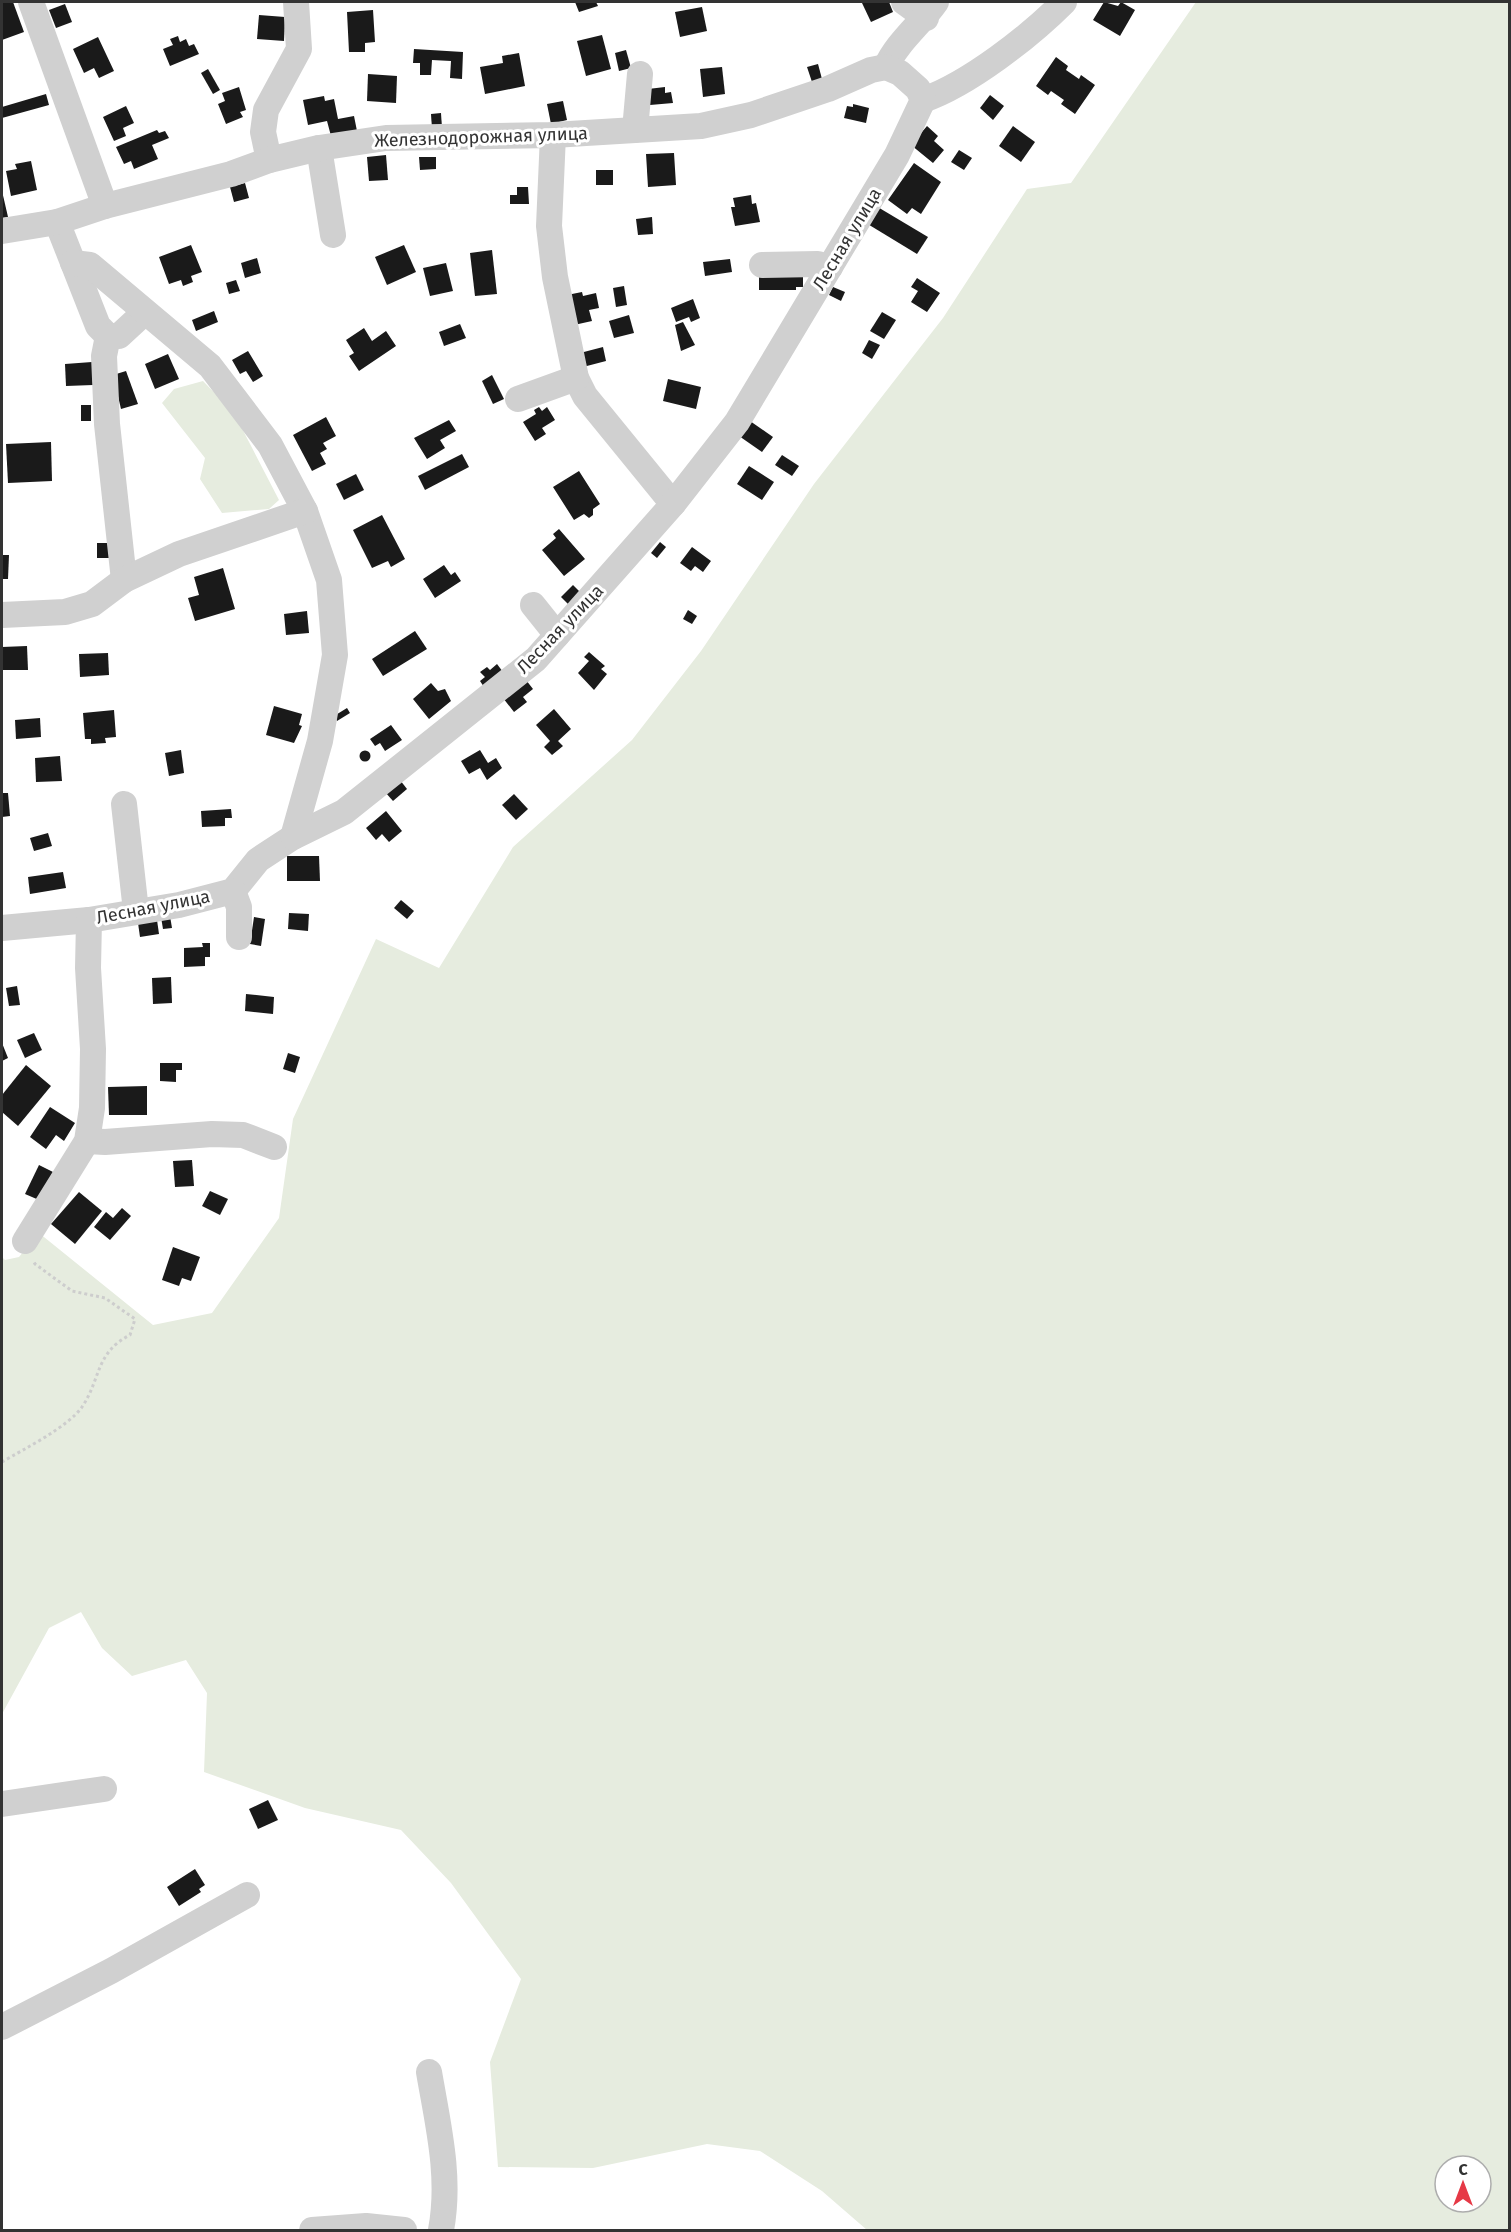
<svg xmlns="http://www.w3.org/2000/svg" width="1511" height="2232" viewBox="0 0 1511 2232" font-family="'Fira Sans',sans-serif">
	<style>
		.green { fill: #e6ecdf; fill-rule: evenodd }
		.building { fill: #1a1a1a }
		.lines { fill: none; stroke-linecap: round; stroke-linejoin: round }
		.path { stroke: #cdcdcd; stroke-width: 3; stroke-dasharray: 3 3; stroke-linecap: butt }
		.minor { stroke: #d0d0d0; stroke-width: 26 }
		.labels { text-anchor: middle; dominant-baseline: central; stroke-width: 6; stroke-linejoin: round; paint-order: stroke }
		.street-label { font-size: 18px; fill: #333; stroke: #fff }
	</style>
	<rect width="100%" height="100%" fill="#fff"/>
	<!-- green -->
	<g class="green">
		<path d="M1196,2H1509V2230H867L822,2191L760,2151L707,2144L593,2168L498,2167L490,2062L521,1979L451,1883L401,1830L305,1808L204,1772L207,1693L186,1660L132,1676L102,1648L81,1612L49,1628L2,1714V1257L5,1260L19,1257L39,1233L153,1325L212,1313L279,1218L293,1119L376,939L439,968L513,847L632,740L701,651L814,484L943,318L1027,189L1071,183ZM1445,2166H1481V2202H1445Z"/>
		<path d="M203,381L234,413L279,500L269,509L222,513L200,479L205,458L162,403L174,389Z"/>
	</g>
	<!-- building -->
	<g class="building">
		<path d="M13,2L24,32L2,40V3Z"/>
		<path d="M575,2H596L598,6L579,12Z"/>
		<path d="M866,2H889L893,12L871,22L862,3Z"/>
		<path d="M1104,2L1118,6L1121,2L1135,10L1120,36L1093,20Z"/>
		<path d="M65,4L72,22L56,28L49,10Z"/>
		<path d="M702,7L707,31L680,37L675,12Z"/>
		<path d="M373,10L375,42L365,43V52H349L347,12Z"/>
		<path d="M259,15L285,17L284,41L257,39Z"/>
		<path d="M602,35L611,69L586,76L577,41Z"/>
		<path d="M178,36L180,42L186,39L189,46L194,44L199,54L170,66L163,49L173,45L170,39Z"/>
		<path d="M98,37L114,71L99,78L94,68L84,73L73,49Z"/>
		<path d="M414,49L463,52L462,79L450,78L451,61L432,60L431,75H420V63H413Z"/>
		<path d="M626,50L631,68L619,71L615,53Z"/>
		<path d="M519,53L525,86L485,94L480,67L503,63L502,56Z"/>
		<path d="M1056,57L1068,66L1066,70L1079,79L1081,75L1095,85L1075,114L1061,104L1064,100L1051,91L1048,95L1036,86Z"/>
		<path d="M818,64L822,79L812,82L807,67Z"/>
		<path d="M722,67L725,94L703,97L700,69Z"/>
		<path d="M208,69L220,90L213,94L201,73Z"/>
		<path d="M368,74L397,76L396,103L367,101Z"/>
		<path d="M239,87L246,110L240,112L243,117L226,124L218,104L225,101L222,93Z"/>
		<path d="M665,87V93L671,92L673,103L650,105L648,89Z"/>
		<path d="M46,94L49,105L2,118V107Z"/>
		<path d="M990,95L1004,106L993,120L980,108Z"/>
		<path d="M324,96L325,101L334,99L338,119L354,116L357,131L331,136L327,121L308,125L303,100Z"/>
		<path d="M563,101L567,120L551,124L547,104Z"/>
		<path d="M853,104L869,108L866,123L844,118L847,106L853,107Z"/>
		<path d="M126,106L134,123L123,128L126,136L114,141L103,117Z"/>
		<path d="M441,113L442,128L432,129L431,114Z"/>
		<path d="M927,126L938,136L934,141L944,150L933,163L911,145Z"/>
		<path d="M1013,126L1035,142L1021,162L999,146Z"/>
		<path d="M157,130L159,133L165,131L169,138L152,145L158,159L134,169L131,161L124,164L116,147Z"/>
		<path d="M959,150L972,158L964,170L951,162Z"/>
		<path d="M674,153L676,185L648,187L646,154Z"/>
		<path d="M386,155L388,180L369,181L367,157Z"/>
		<path d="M419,157H436V169L420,170Z"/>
		<path d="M31,161L37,190L11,196L6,171L17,169L15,164Z"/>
		<path d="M914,163L941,182L921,214L912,208L907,214L888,200Z"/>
		<rect x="596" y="170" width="17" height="15"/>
		<path d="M245,183L249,198L234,202L230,187Z"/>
		<path d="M517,187H528L529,204H510V195H517Z"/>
		<path d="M2,191L8,217L2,218Z"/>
		<path d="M751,195L752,204L756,203L760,222L735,226L731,207H735L733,198Z"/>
		<path d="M876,206L928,237L917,254L866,223Z"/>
		<path d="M652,217L653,234L638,235L636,219Z"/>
		<path d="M191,245L202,272L191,276L193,282L183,286L181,280L169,284L159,257Z"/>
		<path d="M404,245L416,272L387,285L375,257Z"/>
		<path d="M492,250L497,294L475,296L470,253Z"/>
		<path d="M257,258L261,273L245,278L241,263Z"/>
		<path d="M730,259L732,272L705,276L703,262Z"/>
		<path d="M446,263L453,291L430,296L423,268Z"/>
		<path d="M759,274L803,276V287H796V290H759Z"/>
		<path d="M917,278L940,293L927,312L911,302L918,291L911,287Z"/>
		<path d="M236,280L240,291L229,294L226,283Z"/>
		<path d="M624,286L627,305L616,307L613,288Z"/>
		<path d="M833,287L845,292L841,301L829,295Z"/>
		<path d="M582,292L583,296L596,293L599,308L589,310L592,321L574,325L567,295Z"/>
		<path d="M693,299L700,318L691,322L689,317L676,322L671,308Z"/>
		<path d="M214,311L218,322L196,331L192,320Z"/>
		<path d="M882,312L896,320L884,339L870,331Z"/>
		<path d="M629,315L634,333L614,338L609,321Z"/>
		<path d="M683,322L695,345L681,351L675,325Z"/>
		<path d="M460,324L466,338L444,346L439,332Z"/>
		<path d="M364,328L372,341L386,331L396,346L359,371L349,356L354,353L346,340Z"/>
		<path d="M869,340L880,345L872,359L862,353Z"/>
		<path d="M603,347L606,361L583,367L580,353Z"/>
		<path d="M248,351L263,376L253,382L246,371L240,374L232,360Z"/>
		<path d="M168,354L179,379L155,389L145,364Z"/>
		<path d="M92,362L93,385L66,386L65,364Z"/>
		<path d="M126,371L138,404L121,409L113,375Z"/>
		<path d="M492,375L504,399L493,404L482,381Z"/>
		<path d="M668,379L701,387L696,409L663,401Z"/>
		<rect x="81" y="405" width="10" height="16"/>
		<path d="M539,407L542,411L547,407L555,420L542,428L546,434L535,441L523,422L536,414L534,410Z"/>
		<path d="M326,417L336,436L323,443L327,449L320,453L326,464L312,471L293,435Z"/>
		<path d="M449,420L456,431L440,440L445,448L427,459L414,438Z"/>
		<path d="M750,421L773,437L762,452L739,436Z"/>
		<path d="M51,442L52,481L8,483L6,444Z"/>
		<path d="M462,454L469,467L425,490L418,476Z"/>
		<path d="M782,455L799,466L792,476L775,465Z"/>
		<path d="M749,466L774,482L762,500L737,484Z"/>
		<path d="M579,471L600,504L593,509V515L589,518L584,514L574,520L553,487Z"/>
		<path d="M356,474L364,490L344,500L336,484Z"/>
		<path d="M382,515L405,559L391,567L388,561L372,568L353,530Z"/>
		<path d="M559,529L585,559L564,576L542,550L556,538L553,534Z"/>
		<path d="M660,542L666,547L657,558L651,553Z"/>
		<rect x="97" y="543" width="16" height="15"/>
		<path d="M692,547L711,561L703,572L695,566L691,571L680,563Z"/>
		<path d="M2,555H9L8,579H2Z"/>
		<path d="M444,565L451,575L455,572L461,581L435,598L423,579Z"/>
		<path d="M223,568L235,609L195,621L188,598L199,595L194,577Z"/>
		<path d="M573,585L580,592L568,604L561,597Z"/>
		<path d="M688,610L697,616L692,624L683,619Z"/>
		<path d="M307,611L309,633L286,635L284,614Z"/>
		<path d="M415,631L427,649L383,676L372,659Z"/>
		<path d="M27,646L28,670H2V647Z"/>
		<path d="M589,652L605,666L601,669L607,674L594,690L578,673L589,661L584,657Z"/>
		<path d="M108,653L109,675L80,677L79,654Z"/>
		<path d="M497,664L503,672L484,687L480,681L485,677L480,672L487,667L490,670Z"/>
		<path d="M526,680L533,689L523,697L527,702L514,712L503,698Z"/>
		<path d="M431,683L438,691L445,689L451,701L429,719L413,699Z"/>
		<path d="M274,706L302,714L299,725L302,726L294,743L266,735Z"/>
		<path d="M347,708L350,713L337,721L334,716Z"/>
		<path d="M554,709L571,729L558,741L563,746L552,755L544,747L550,741L536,725Z"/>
		<path d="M114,710L116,737L105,738L106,743L91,744V739H85L83,713Z"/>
		<path d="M40,718L41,737L16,739L15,720Z"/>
		<path d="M391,725L402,740L385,751L380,743L375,746L370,739Z"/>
		<path d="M181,750L184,773L169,776L165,753Z"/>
		<path d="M480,750L488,763L496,758L502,768L487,780L480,768L469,774L461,761Z"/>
		<circle cx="365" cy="756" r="5.5"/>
		<path d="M60,756L62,781L36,782L35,758Z"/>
		<path d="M400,780L407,789L393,801L385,792Z"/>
		<path d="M2,793H8L10,816L2,817Z"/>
		<path d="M514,794L528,809L516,820L502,805Z"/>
		<path d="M231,809L232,818H225V826L202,827L201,811Z"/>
		<path d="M386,811L402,831L389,842L382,834L376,840L366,828Z"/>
		<path d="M48,833L52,846L34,851L30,838Z"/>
		<path d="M287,856H319L320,881H287Z"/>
		<path d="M63,872L66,888L30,894L28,877Z"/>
		<path d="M401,900L414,911L407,919L394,908Z"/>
		<path d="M289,913L309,914L308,931L288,929Z"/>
		<path d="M170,916L172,928L163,929L161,917Z"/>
		<path d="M254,917L265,919L261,946L250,944Z"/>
		<path d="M157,920L159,934L140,937L138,923Z"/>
		<path d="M202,943H210V957H205V966L184,967V948L203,947Z"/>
		<path d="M171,977L172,1003L153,1004L152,978Z"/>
		<path d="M17,986L20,1005L9,1006L6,988Z"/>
		<path d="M246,994L274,997L273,1014L245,1011Z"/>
		<path d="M34,1033L42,1050L25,1058L17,1040Z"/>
		<path d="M2,1043L8,1058L2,1061Z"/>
		<path d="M288,1053L300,1057L295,1073L283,1069Z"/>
		<path d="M160,1063H182V1070H176V1082L160,1081Z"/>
		<path d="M26,1065L51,1086L18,1126L2,1112V1095Z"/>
		<path d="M147,1086V1115H109L108,1087Z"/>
		<path d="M50,1107L75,1123L64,1141L56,1135L46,1149L30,1137Z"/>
		<path d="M192,1160L194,1186L175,1187L173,1161Z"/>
		<path d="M39,1165L53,1172L39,1200L25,1194Z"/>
		<path d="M210,1191L228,1199L220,1215L202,1206Z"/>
		<path d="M79,1192L102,1211L75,1244L51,1224Z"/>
		<path d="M122,1208L131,1216L110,1240L94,1227L106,1212L113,1218Z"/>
		<path d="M173,1247L200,1257L191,1281L182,1278L179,1286L162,1280Z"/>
		<path d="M268,1800L278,1820L258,1829L249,1809Z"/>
		<path d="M195,1869L205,1885L199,1889L201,1892L179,1906L167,1887Z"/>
	</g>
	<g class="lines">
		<!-- path -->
		<path class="path" d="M2,1462C24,1449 68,1427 82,1407C101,1379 95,1353 130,1335L135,1319L105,1298L72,1291L35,1264L33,1260"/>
		<!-- minor -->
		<g class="minor">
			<path d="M31,2L105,206"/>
			<path d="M904,2L926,18"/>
			<path d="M886,67C897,42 921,24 936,2"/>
			<path d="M923,100C969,84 1030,36 1064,2"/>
			<path d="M635,130L640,74"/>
			<path d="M553,135L549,226L555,277L576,378L585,396L673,504"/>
			<path d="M319,148L333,235"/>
			<path d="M269,160L263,132L266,110L299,49L296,2"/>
			<path d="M57,222L98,326L108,336H119L145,312"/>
			<path d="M2,231L57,222L105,206L231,174L269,160L319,148L386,138L553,135L701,126L751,115L828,89L871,70L886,67L900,73L918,89L923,100L897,155L737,422L673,504L536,659L344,812L293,837L258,860L233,891L179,905L89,920L2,928"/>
			<path d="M73,263L90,265L210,366L270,445L305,511L329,580L335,655L320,741L293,837"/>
			<path d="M762,265L818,264L830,267"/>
			<path d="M108,336L104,356L107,424L124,580"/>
			<path d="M518,399L576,378"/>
			<path d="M533,605L557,635"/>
			<path d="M2,615L65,612L92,604L124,580L179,554L305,511"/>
			<path d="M124,804L136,911"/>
			<path d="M233,891L239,907V937"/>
			<path d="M87,1141L105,1142L212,1134L243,1135L274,1147"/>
			<path d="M25,1241L87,1141L92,1108L93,1049L88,968L89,920"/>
			<path d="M2,1804L104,1789"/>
			<path d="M2,2027L111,1971L247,1895"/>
			<path d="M429,2072C438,2125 451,2177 441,2230"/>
			<path d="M312,2230L366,2226L404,2230"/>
		</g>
	</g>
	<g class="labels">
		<!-- street labels -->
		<g class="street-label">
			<text transform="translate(481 137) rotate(-2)">Железнодорожная улица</text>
			<text transform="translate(847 239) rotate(-59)">Лесная улица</text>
			<text transform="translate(560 629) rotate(-46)">Лесная улица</text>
			<text transform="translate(153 907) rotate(-11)">Лесная улица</text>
		</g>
	</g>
	<!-- border -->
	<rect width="1511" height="2232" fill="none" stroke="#333333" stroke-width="6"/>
	<!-- north arrow -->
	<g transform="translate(1463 2184)"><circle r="28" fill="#ffffff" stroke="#adadad" stroke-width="1.5"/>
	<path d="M0-4.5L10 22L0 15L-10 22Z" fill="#e63946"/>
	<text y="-9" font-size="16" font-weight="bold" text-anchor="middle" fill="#333333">С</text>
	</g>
</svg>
